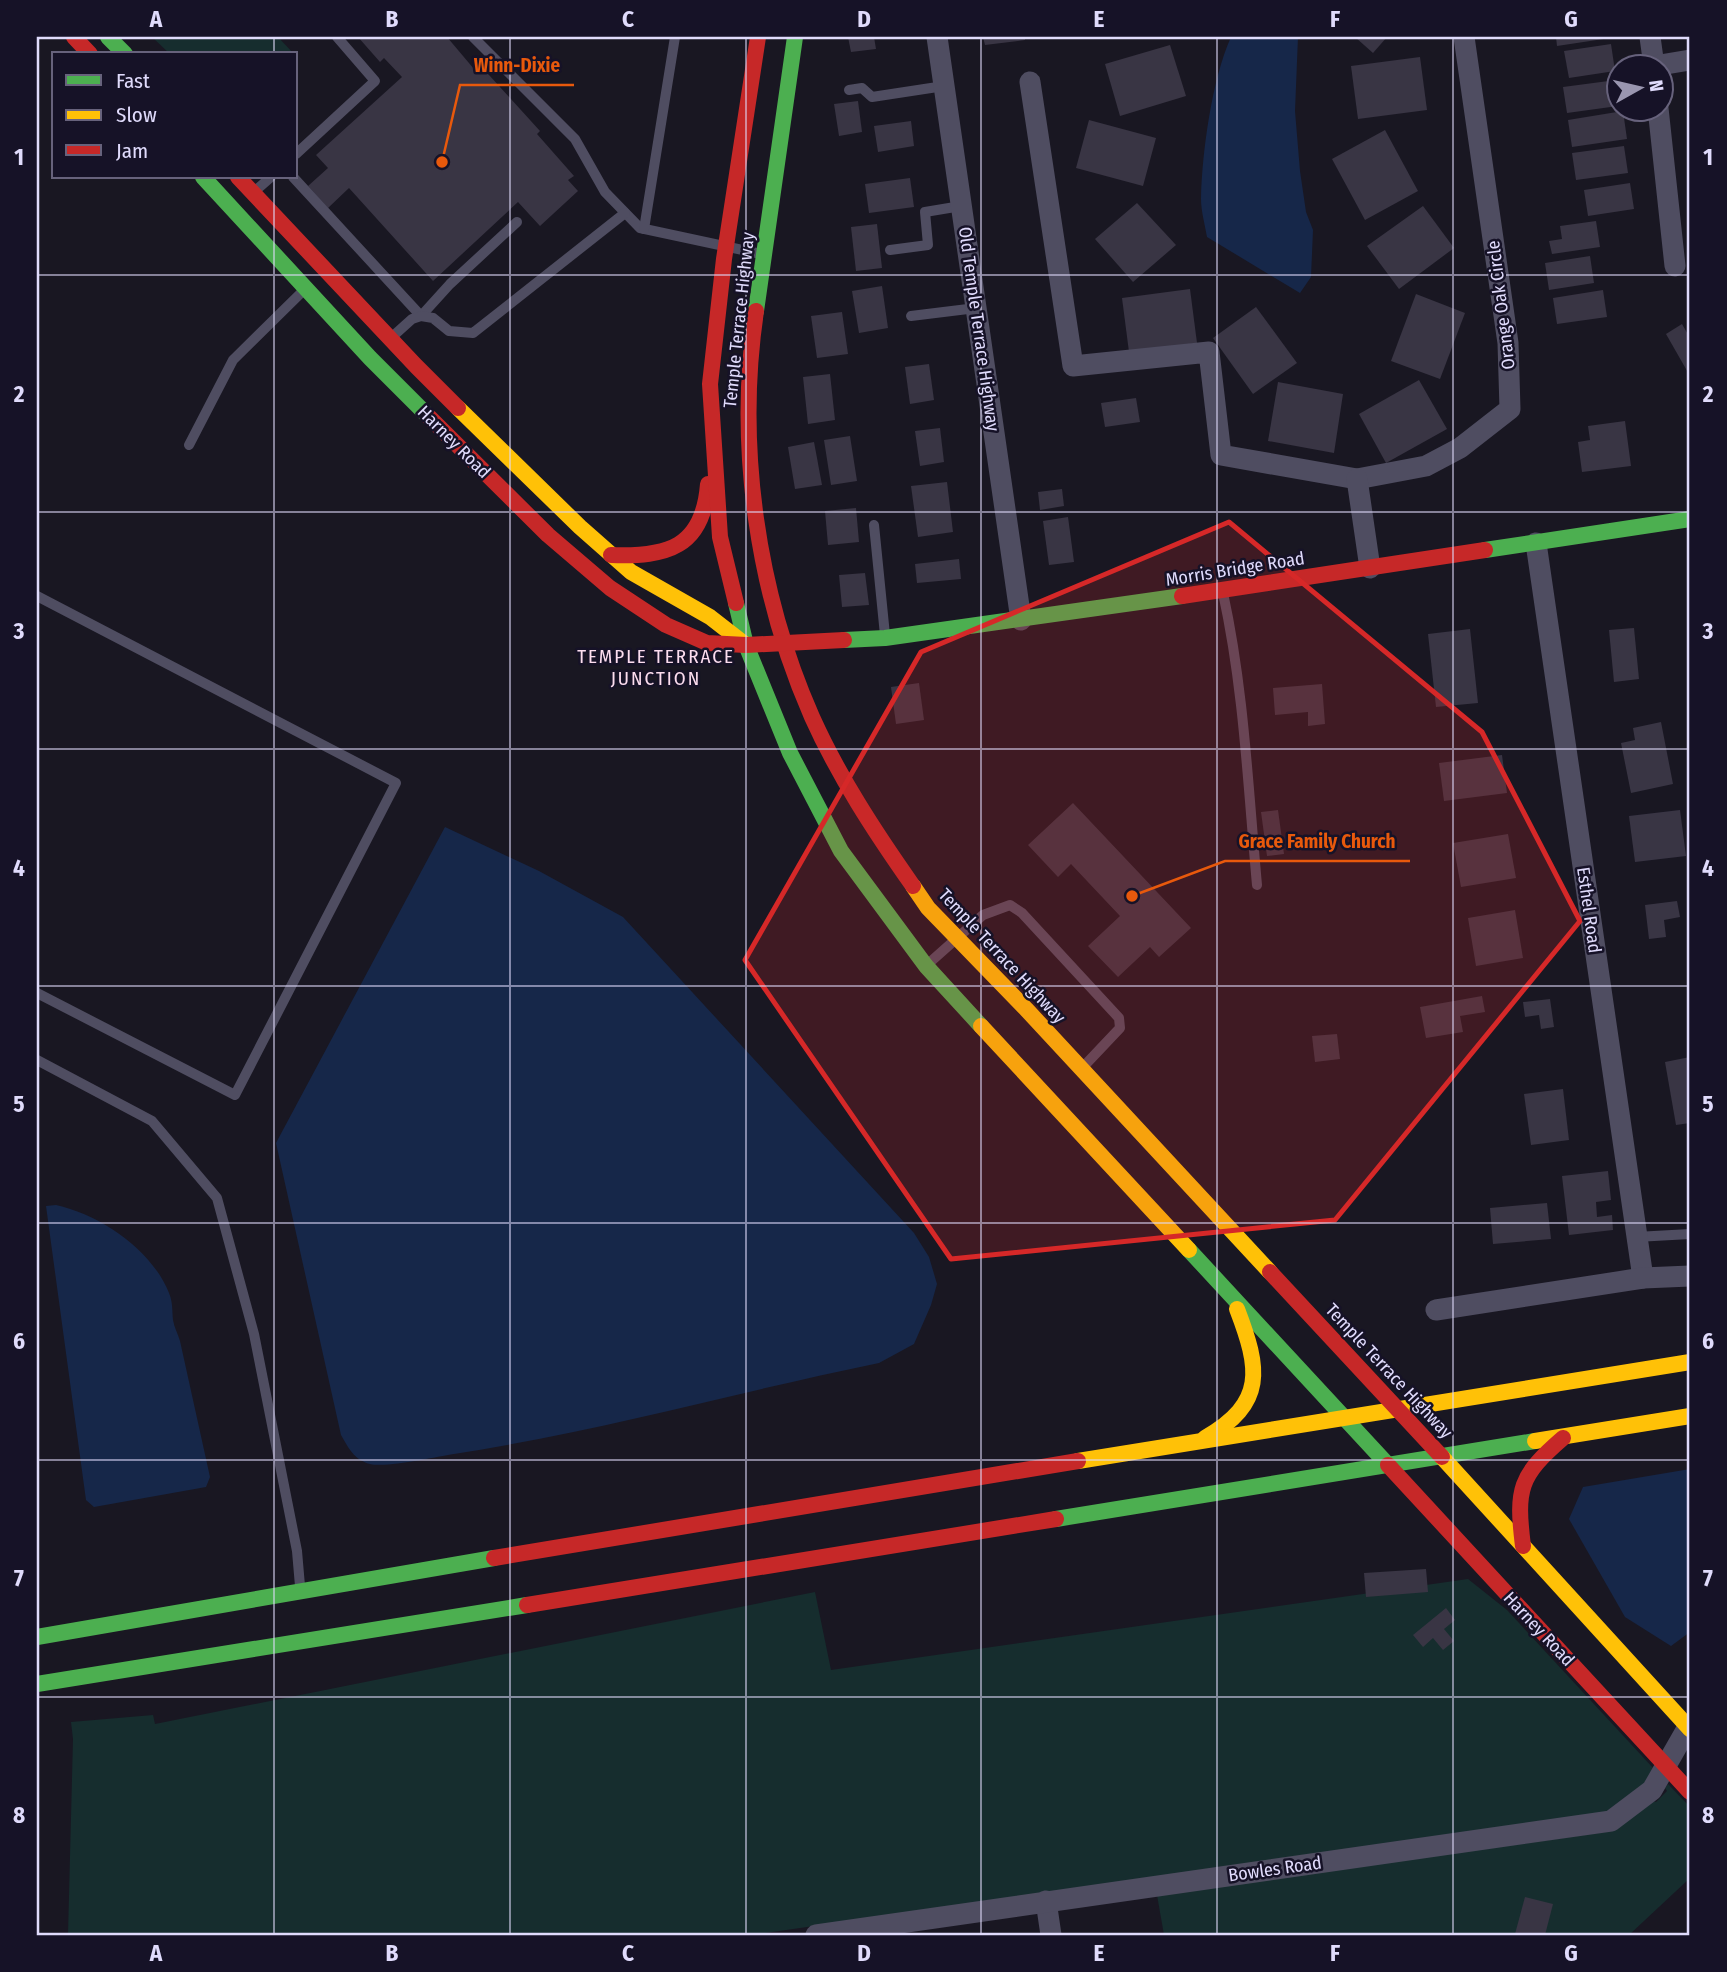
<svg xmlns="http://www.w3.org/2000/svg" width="1727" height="1972" viewBox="0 0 1727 1972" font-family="'Fira Sans Condensed',sans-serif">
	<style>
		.green { fill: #162d2e }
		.water { fill: #162749 }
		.building { fill: #393544 }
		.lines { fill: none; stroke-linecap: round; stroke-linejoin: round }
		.lane { stroke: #4f4d61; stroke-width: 10 }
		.street { stroke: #4f4d61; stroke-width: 21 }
		.fast { stroke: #4caf50; stroke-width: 16 }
		.slow { stroke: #ffc107; stroke-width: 16 }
		.jam { stroke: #c62828; stroke-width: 16 }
		.marked { fill: #d62828; fill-opacity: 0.2; stroke: #d62828; stroke-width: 5; stroke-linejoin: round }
		.grid { fill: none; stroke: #e0dbfc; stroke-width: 2; stroke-opacity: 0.55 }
		.labels { text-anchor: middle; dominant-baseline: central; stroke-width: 5; stroke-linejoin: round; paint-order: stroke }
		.street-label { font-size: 18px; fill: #e0dbfc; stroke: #161227 }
		.neighbourhood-label { font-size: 19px; letter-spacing: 2px; fill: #fcddef; stroke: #161227 }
		.leader { fill: none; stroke: #e8590c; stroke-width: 2.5 }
		.callout-dot { fill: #e8590c; stroke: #161227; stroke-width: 2.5 }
		.callout-label { font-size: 19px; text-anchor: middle; font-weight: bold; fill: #e8590c; stroke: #161227; stroke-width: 5; stroke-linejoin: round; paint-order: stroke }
		.neatline { fill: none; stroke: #e0dbfc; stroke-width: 2.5 }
		.grid-label { font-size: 23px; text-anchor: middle; font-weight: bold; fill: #e0dbfc }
	</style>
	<rect width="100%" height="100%" fill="#191722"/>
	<!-- green -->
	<g class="green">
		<path d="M152,37H278L294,54H170Z"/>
		<path d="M1468,1579L1507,1610L1654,1769L1644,1784L1606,1812L751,1935H68L73,1739L71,1722L153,1715L155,1724L815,1592L831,1670Z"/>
		<path d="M1668,1784L1690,1807V1878L1629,1935H1164L1157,1895L1612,1831L1653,1801L1656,1802L1667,1791L1665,1788Z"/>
	</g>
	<!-- water -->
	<g class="water">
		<path d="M1231,37H1298L1295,111L1300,171L1306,212L1313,230L1311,277L1300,293L1207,237C1205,225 1201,211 1201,199C1202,152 1212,79 1231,37Z"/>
		<path d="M445,827L539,871L623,917L914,1233L929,1257L937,1284L931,1305L914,1344L879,1363C737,1392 597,1432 454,1454C434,1457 388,1468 370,1464C354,1460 348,1447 341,1435L276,1143Z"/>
		<path d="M56,1205C101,1215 152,1250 169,1293C173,1303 172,1310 173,1320C174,1327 178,1334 180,1341L210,1477L206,1487L94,1507L86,1500L46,1206Z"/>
		<path d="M1690,1469V1632L1671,1646L1625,1617L1569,1519L1583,1487Z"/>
	</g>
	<!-- building -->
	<g class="building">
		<path d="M358,37H447L474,69L479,64L540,131L537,134L574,176L568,180L578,191L540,226L518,202L433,281L349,188L328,208L308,186L328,168L316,155L402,77L384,58L380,62Z"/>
		<path d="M848,37H874L876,49L851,52Z"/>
		<path d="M983,37H1025V40L985,45Z"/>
		<path d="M1355,37H1387L1373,53Z"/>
		<path d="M1556,37H1610V38L1557,46Z"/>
		<path d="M1611,44L1615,71L1569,78L1564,51Z"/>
		<path d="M1170,45L1186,96L1120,116L1105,64Z"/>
		<path d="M1420,57L1427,110L1358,119L1351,66Z"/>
		<path d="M1616,80L1618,106L1567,113L1563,87Z"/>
		<path d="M858,101L862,132L839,136L834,104Z"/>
		<path d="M1623,111L1627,139L1572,147L1568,120Z"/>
		<path d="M1089,120L1156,138L1143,186L1076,168Z"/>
		<path d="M911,121L914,146L878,152L874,126Z"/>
		<path d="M1385,130L1418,191L1365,220L1332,159Z"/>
		<path d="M1624,146L1628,173L1576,180L1572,153Z"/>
		<path d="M910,178L914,207L869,213L865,184Z"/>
		<path d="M1630,183L1634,209L1588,216L1584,190Z"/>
		<path d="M1137,203L1176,245L1133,282L1095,239Z"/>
		<path d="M1423,206L1454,248L1399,289L1367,246Z"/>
		<path d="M1596,221L1600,247L1552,254L1549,241L1562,239L1560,226Z"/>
		<path d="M877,224L882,268L856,271L851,227Z"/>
		<path d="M1590,256L1594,283L1549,290L1545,263Z"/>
		<path d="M882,286L888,328L859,333L852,291Z"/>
		<path d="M1190,289L1197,343L1129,352L1122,298Z"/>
		<path d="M1603,290L1607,317L1557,324L1553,298Z"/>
		<path d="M1416,294L1465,313L1440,379L1391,361Z"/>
		<path d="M1256,307L1297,363L1253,394L1213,338Z"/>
		<path d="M842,312L848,354L817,358L811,316Z"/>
		<path d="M1682,324L1690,338V376L1666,334Z"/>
		<path d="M929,364L934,400L910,404L905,367Z"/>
		<path d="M830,374L835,420L808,424L803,377Z"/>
		<path d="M1419,380L1447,429L1386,463L1359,414Z"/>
		<path d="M1278,382L1343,394L1334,453L1268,441Z"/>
		<path d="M1136,398L1140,422L1105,427L1101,403Z"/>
		<path d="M1625,421L1631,466L1582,472L1578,442L1590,440L1588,426Z"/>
		<path d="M940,428L944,462L920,466L915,431Z"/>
		<path d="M850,436L857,481L831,485L824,440Z"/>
		<path d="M814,442L822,485L795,489L788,447Z"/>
		<path d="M947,482L953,532L918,537L911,486Z"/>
		<path d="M1062,489L1064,506L1040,510L1038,492Z"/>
		<path d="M856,508L859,542L828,545L825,511Z"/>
		<path d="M1068,517L1074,562L1049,565L1043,521Z"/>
		<path d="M959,559L961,579L917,583L915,564Z"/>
		<path d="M865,573L869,605L842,607L839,575Z"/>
		<path d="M1634,628L1639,679L1614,682L1609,630Z"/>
		<path d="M1470,629L1478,703L1436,707L1428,634Z"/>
		<path d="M919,683L924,720L896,724L891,687Z"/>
		<path d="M1322,684L1325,724L1308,726V712L1275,715L1273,688Z"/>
		<path d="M1661,722L1673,784L1631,793L1621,743L1635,740L1633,728Z"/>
		<path d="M1502,755L1507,793L1444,801L1439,763Z"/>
		<path d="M1073,803L1191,928L1159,957L1150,947L1118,977L1088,946L1120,916L1071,864L1058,877L1028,845Z"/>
		<path d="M1278,810L1284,854L1267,856L1261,812Z"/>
		<path d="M1680,810L1686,856L1635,862L1629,816Z"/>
		<path d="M1508,834L1516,878L1461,887L1453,843Z"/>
		<path d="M1677,901L1680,917L1664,920L1666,937L1649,939L1645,905Z"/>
		<path d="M1515,910L1523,958L1476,966L1468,918Z"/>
		<path d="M1482,996L1485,1012L1460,1016L1463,1032L1426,1038L1420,1007Z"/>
		<path d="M1550,999L1554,1027L1541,1029L1539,1015L1525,1017L1523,1002Z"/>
		<path d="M1337,1034L1340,1059L1315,1062L1312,1036Z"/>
		<path d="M1690,1057V1123L1676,1125L1665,1062Z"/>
		<path d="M1563,1089L1569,1140L1531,1145L1524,1094Z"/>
		<path d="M1608,1171L1611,1200L1596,1202L1597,1217L1612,1215L1613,1230L1569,1235L1562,1176Z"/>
		<path d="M1547,1203L1551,1239L1493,1244L1490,1208Z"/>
		<path d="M1426,1569L1428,1592L1366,1597L1364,1573Z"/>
		<path d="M1446,1608L1455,1620L1444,1629L1454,1641L1443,1650L1433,1638L1423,1647L1413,1635Z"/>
		<path d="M1525,1897L1553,1904L1545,1935L1515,1934Z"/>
	</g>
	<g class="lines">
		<!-- lane -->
		<g class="lane">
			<path d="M473,37L575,139L605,192L640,228L761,254"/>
			<path d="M849,90L862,88L872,97L944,86"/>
			<path d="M296,154L375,81L337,37"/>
			<path d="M293,177L421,316L450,284L517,222"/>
			<path d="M255,191L271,177"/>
			<path d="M644,229L675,37"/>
			<path d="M890,250L928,245L925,212L961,206"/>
			<path d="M911,316L976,308"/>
			<path d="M392,337L412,319L421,316L433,318L449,331L473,333L625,213"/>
			<path d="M189,445L233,360L304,290"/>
			<path d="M874,525L885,635"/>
			<path d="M1223,593C1244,689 1248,787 1257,885"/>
			<path d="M37,596L396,783L235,1095L37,993"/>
			<path d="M928,964L983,915L1010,905L1022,913L1119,1018L1120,1028L1085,1065"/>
			<path d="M37,1060L152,1121L217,1198L254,1334L297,1551L300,1586"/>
			<path d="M1636,1237L1690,1234"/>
		</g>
		<!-- street -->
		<g class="street">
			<path d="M937,37L1021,620"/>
			<path d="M1650,37L1654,66"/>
			<path d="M1654,66L1690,60"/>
			<path d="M1030,82L1073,366L1209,352L1221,455L1357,479L1426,466L1460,448L1510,409L1508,343L1464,37"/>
			<path d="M1658,108L1675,266"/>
			<path d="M1357,479L1370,568"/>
			<path d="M1536,543L1643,1278"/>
			<path d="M1436,1310L1643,1278L1690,1276"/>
			<path d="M1046,1901L1051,1935"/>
			<path d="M816,1935L1611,1821L1652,1790L1688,1727"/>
		</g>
		<!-- fast -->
		<g class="fast">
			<path d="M108,37L125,54"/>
			<path d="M203,177L370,358L427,415"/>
			<path d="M756,311L795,37"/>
			<path d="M1485,550L1690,519"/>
			<path d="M736,603L746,645L790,753L841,851L926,966L981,1026"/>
			<path d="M844,640L885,638L1182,596"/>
			<path d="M1189,1250L1388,1465"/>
			<path d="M1056,1519L1535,1441"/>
			<path d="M37,1637L494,1558"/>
			<path d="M37,1684L527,1605"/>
		</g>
		<!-- slow -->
		<g class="slow">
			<path d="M458,408L580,527L631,572L710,617L746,645"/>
			<path d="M913,886L928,908L1026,1009L1270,1272"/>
			<path d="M981,1026L1189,1250"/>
			<path d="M1205,1438C1266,1403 1260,1369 1237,1309"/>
			<path d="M1535,1441L1690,1416"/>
			<path d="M1442,1457L1690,1729"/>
			<path d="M1078,1461L1690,1362"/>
		</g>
		<!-- jam -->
		<g class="jam">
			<path d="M74,37L90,54"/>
			<path d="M238,177L416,366L458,408"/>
			<path d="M756,311C736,446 757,592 812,717C839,777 875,832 913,886"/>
			<path d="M427,415L548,535L610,588L666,625L707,643L746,645L844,640"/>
			<path d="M611,555C667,557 703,548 708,484"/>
			<path d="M1182,596L1485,550"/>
			<path d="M736,603L720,537L710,384L724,259L758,37"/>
			<path d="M1270,1272L1442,1457"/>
			<path d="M1388,1465L1690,1792"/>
			<path d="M1523,1546C1516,1489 1519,1476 1563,1438"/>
			<path d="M494,1558L1078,1461"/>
			<path d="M527,1605L1056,1519"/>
		</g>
	</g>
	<!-- marked area -->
	<path class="marked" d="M1229,522L1482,732L1580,921L1335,1220L951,1259L745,960L921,652Z"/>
	<!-- grid -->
	<path class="grid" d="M274,37V54M510,37V1935M746,37V1935M981,37V1935M1217,37V1935M1453,37V1935M274,177V1935M37,275H1690M37,512H1690M37,749H1690M37,986H1690M37,1223H1690M37,1460H1690M37,1697H1690"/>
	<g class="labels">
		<!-- street labels -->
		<g class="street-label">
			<text transform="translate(1501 305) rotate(-97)">Orange Oak Circle</text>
			<text transform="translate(739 320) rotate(-84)">Temple Terrace Highway</text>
			<text transform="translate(979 329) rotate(82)">Old Temple Terrace Highway</text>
			<text transform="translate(454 442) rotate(45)">Harney Road</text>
			<text transform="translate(1235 569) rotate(-9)">Morris Bridge Road</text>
			<text transform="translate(1589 910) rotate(82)">Esthel Road</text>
			<text transform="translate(1002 956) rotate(47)">Temple Terrace Highway</text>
			<text transform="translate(1389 1371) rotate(47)">Temple Terrace Highway</text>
			<text transform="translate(1539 1629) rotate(47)">Harney Road</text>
			<text transform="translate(1275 1869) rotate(-8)">Bowles Road</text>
		</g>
		<!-- neighbourhood labels -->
		<g class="neighbourhood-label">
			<text x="656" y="656">TEMPLE TERRACE<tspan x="656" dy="22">JUNCTION</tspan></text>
		</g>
	</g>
	<!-- callouts -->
	<path class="leader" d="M442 162L460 85H574M1132 896L1225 861H1410"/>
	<g class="callout-dot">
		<circle cx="442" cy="162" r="7"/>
		<circle cx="1132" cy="896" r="7"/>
	</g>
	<g class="callout-label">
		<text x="517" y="72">Winn-Dixie</text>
		<text x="1317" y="848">Grace Family Church</text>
	</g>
	<!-- border -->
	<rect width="1727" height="1972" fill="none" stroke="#161227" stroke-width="77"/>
	<!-- legend -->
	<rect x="52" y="52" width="245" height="126" fill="#161227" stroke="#67627c" stroke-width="2"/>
	<rect x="66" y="75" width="35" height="10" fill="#4caf50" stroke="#67627c" stroke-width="2"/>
	<text x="116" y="88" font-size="21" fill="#e0dbfc">Fast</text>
	<rect x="66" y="110" width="35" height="10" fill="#ffc107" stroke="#67627c" stroke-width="2"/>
	<text x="116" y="122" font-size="21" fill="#e0dbfc">Slow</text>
	<rect x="66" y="145" width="35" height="10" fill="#c62828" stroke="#67627c" stroke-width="2"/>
	<text x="116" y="158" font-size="21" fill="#e0dbfc">Jam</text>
	<!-- north arrow -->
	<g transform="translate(1640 88) rotate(82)"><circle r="33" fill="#161227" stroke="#67627c" stroke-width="2"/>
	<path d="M0-5L12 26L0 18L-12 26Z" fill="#9a96b0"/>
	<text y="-10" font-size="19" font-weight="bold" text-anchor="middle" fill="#e0dbfc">N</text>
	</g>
	<rect x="38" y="38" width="1650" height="1896" class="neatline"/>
	<g class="grid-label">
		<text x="156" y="27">A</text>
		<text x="392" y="27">B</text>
		<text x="628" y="27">C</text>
		<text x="864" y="27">D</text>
		<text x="1099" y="27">E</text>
		<text x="1335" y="27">F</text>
		<text x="1571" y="27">G</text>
		<text x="19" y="165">1</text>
		<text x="1708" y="165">1</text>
		<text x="19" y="402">2</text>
		<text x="1708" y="402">2</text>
		<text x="19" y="639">3</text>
		<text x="1708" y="639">3</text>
		<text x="19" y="876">4</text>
		<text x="1708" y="876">4</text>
		<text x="19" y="1112">5</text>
		<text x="1708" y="1112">5</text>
		<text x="19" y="1349">6</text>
		<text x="1708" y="1349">6</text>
		<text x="19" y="1586">7</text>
		<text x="1708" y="1586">7</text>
		<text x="19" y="1823">8</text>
		<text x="1708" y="1823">8</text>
		<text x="156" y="1961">A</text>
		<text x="392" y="1961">B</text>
		<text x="628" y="1961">C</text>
		<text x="864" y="1961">D</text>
		<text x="1099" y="1961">E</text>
		<text x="1335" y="1961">F</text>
		<text x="1571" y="1961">G</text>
	</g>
</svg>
